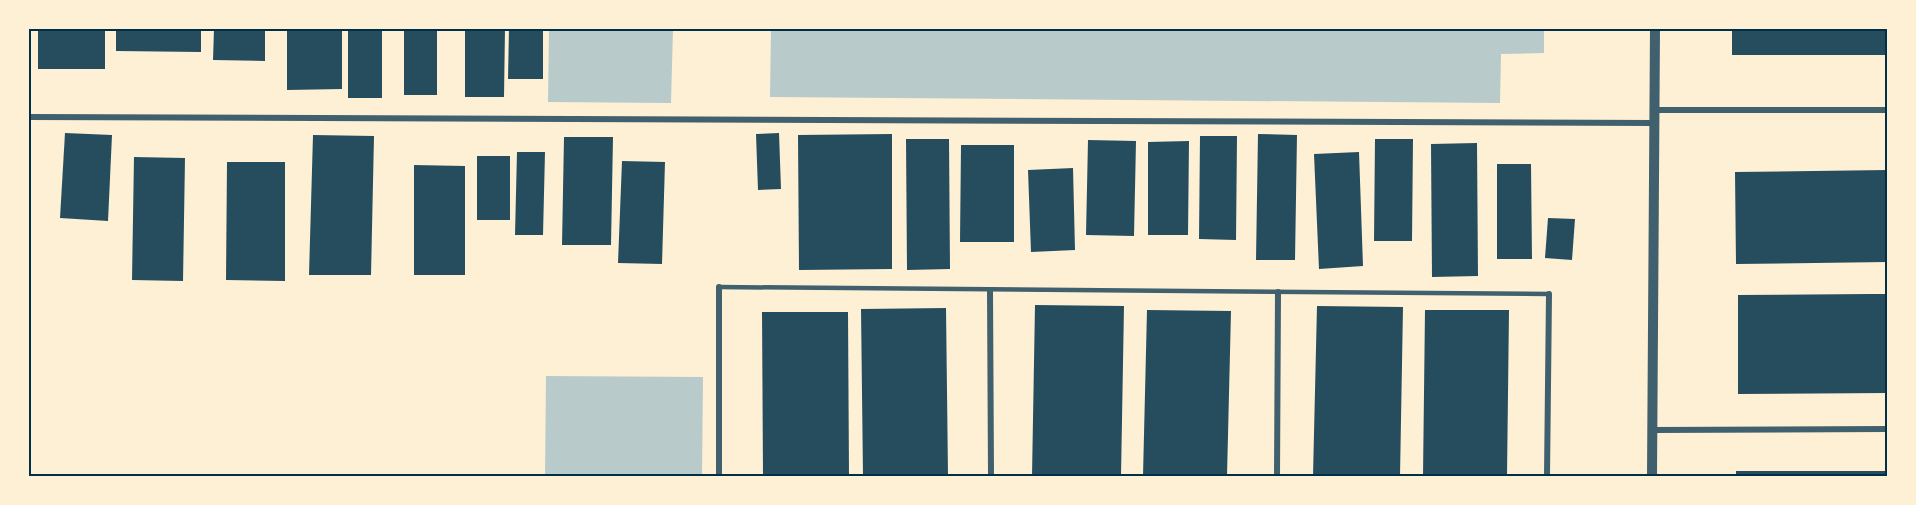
<svg xmlns="http://www.w3.org/2000/svg" width="1916" height="505" viewBox="0 0 1916 505" font-family="Figtree,sans-serif">
	<style>
		.green { fill: #b9caca }
		.building { fill: #264d5e }
		.lines { fill: none; stroke-linecap: round; stroke-linejoin: round }
		.service { stroke: #3f606c; stroke-width: 4.5 }
		.minor { stroke: #3f606c; stroke-width: 6 }
		.tertiary { stroke: #3f606c; stroke-width: 10 }
		.neatline { fill: none; stroke: #003049; stroke-width: 2 }
	</style>
	<rect width="100%" height="100%" fill="#fdf0d5"/>
	<!-- green -->
	<g class="green">
		<path d="M549,29H673L671,103L548,102Z"/>
		<path d="M771,29L1544,28V53L1501,54L1500,103L770,97Z"/>
		<path d="M546,376L703,377L702,476H545Z"/>
	</g>
	<!-- building -->
	<g class="building">
		<rect x="38" y="28" width="67" height="41"/>
		<path d="M116,28H201V52L116,51Z"/>
		<path d="M214,28H265V61L213,60Z"/>
		<path d="M287,28H342V89L287,90Z"/>
		<rect x="348" y="28" width="34" height="70"/>
		<rect x="404" y="28" width="33" height="67"/>
		<path d="M465,28H505L504,97H465Z"/>
		<path d="M509,28H543V79H508Z"/>
		<rect x="1732" y="28" width="155" height="27"/>
		<path d="M65,133L112,135L108,221L60,218Z"/>
		<path d="M779,133L781,189L758,190L756,134Z"/>
		<path d="M892,134V269L799,270L798,135Z"/>
		<path d="M1258,134L1297,135L1295,260H1256Z"/>
		<path d="M313,135L374,136L371,275H309Z"/>
		<path d="M1200,136H1237L1236,240L1199,239Z"/>
		<path d="M564,137H613L611,245H562Z"/>
		<path d="M906,139H949L950,269L907,270Z"/>
		<path d="M1375,139H1413L1412,241H1374Z"/>
		<path d="M1088,140L1136,141L1134,236L1086,235Z"/>
		<path d="M1189,141L1188,235H1148V142Z"/>
		<path d="M1477,143L1478,276L1432,277L1431,144Z"/>
		<path d="M961,145H1014V242H960Z"/>
		<path d="M517,152H545L543,235H515Z"/>
		<path d="M1359,152L1363,266L1319,269L1314,154Z"/>
		<rect x="477" y="156" width="33" height="64"/>
		<path d="M134,157L185,158L183,281L132,280Z"/>
		<path d="M622,161L665,162L662,264L618,263Z"/>
		<path d="M227,162H285V281L226,280Z"/>
		<path d="M1497,164H1531L1532,259H1497Z"/>
		<path d="M414,165L465,166V275H414Z"/>
		<path d="M1073,168L1075,250L1031,252L1028,170Z"/>
		<path d="M1887,170V262L1736,264L1735,172Z"/>
		<path d="M1548,218L1575,219L1572,260L1545,258Z"/>
		<path d="M1870,294H1887V393L1738,394V295Z"/>
		<path d="M1035,305L1124,306L1121,476H1032Z"/>
		<path d="M1317,306L1403,307L1400,476H1313Z"/>
		<path d="M946,308L948,476H863L861,309Z"/>
		<path d="M1147,310L1231,311L1227,476H1143Z"/>
		<path d="M1425,310H1509L1507,476H1423Z"/>
		<path d="M762,312H848L849,476H763Z"/>
		<rect x="1736" y="471" width="151" height="5"/>
	</g>
	<g class="lines">
		<!-- service -->
		<path class="service" d="M719,287L1549,294"/>
		<!-- minor -->
		<g class="minor">
			<path d="M1654,110H1888"/>
			<path d="M28,117L1654,123"/>
			<path d="M990,290L991,476"/>
			<path d="M1652,430L1888,429"/>
			<path d="M719,476V287"/>
			<path d="M1277,476L1278,292"/>
			<path d="M1547,476L1549,294"/>
		</g>
		<!-- tertiary -->
		<path class="tertiary" d="M1652,476L1655,28"/>
	</g>
	<!-- border -->
	<rect width="1916" height="505" fill="none" stroke="#fdf0d5" stroke-width="60"/>
	<rect x="30" y="30" width="1856" height="445" class="neatline"/>
</svg>
